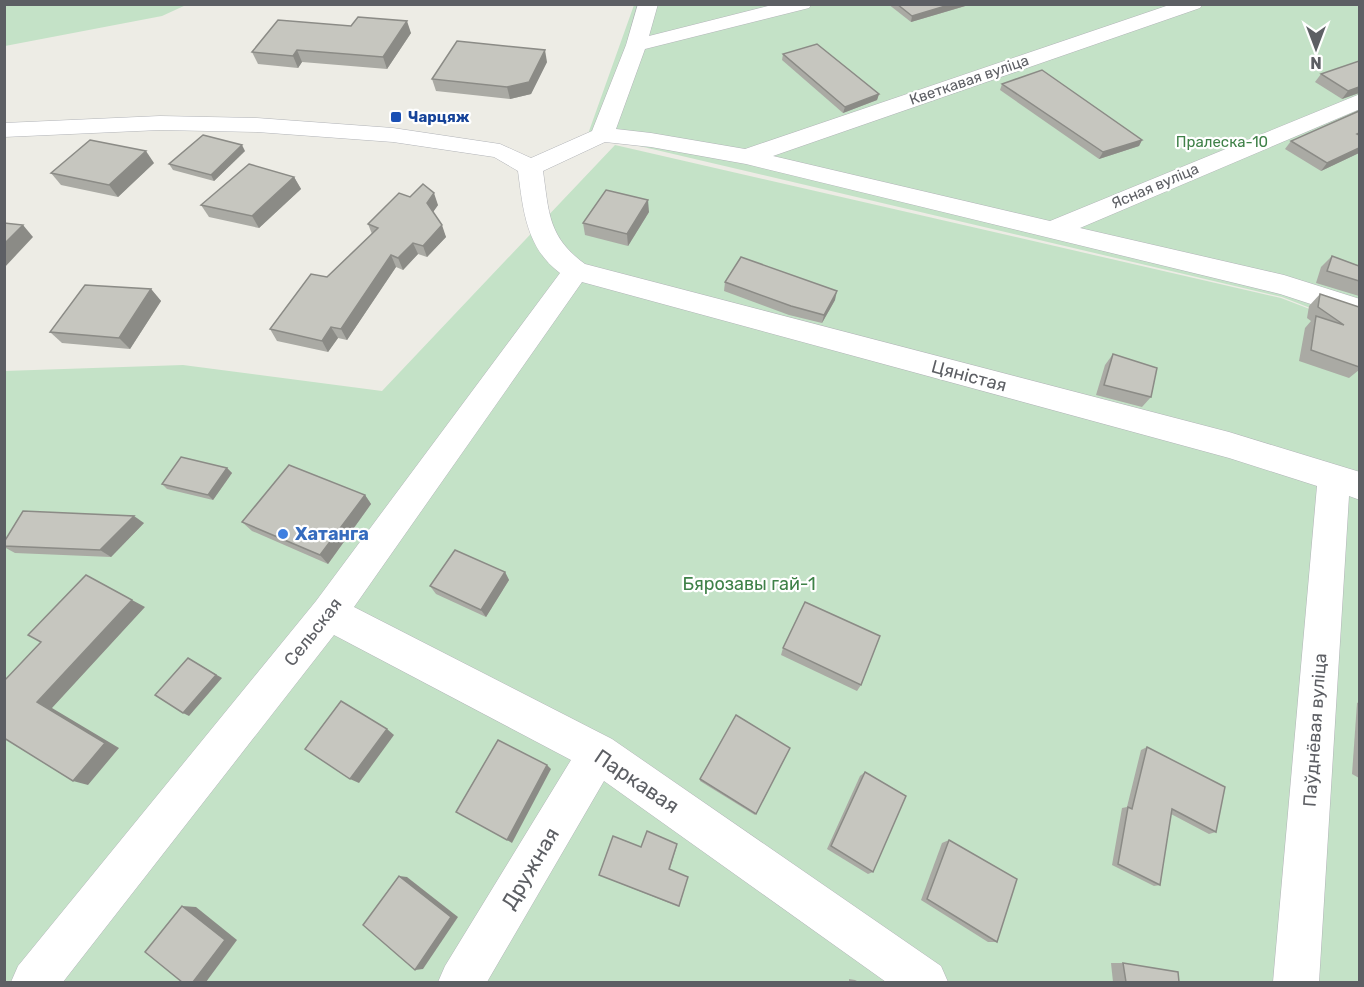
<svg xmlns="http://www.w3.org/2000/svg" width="1364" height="987" viewBox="0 0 1364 987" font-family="Rubik,sans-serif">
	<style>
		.green { fill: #c4e2c7 }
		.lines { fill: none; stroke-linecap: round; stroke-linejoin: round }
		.minor-casing { stroke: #b2b4b8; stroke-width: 1 }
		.minor { fill: #fff; fill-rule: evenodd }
		.wall { fill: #aaaaa4 }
		.shaded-wall { fill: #8b8b86 }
		.building { fill: #c6c6bf; stroke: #8b8b86; stroke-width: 1.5 }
		.transit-dot { fill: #1a4fb4; stroke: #fff; stroke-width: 2 }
		.shop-dot { fill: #3f7fe0; stroke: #fff; stroke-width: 2 }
		.labels { text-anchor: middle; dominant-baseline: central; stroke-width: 4.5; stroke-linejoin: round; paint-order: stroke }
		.far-street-label { font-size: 15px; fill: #5d5f64; stroke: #fff }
		.far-transit-label { font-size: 15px; font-weight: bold; fill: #164399; stroke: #fff; text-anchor: start }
		.far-park-label { font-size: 15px; fill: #3f8148; stroke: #fff }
		.street-label { font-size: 18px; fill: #5d5f64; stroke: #fff }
		.shop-label { font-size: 18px; font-weight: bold; fill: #366cbe; stroke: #fff; text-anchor: start }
		.park-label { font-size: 18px; fill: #3f8148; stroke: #fff }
		.near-street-label { font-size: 21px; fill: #5d5f64; stroke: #fff }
	</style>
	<rect width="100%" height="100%" fill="#edece5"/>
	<!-- green -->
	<g class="green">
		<path d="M5,4H186V5L162,16L5,46Z"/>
		<path d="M634,5H1359V327L1282,297L588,134Z"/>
		<path d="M615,145L1281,298L1359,328V982H5L4,371L183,365L382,391Z"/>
	</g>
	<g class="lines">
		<defs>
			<path id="minor" d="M638,4H658L649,36L776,4H812L809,8L645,49L616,129L651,133L745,149L1172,4H1203L1200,8L773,156L1050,221L1360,94V109L1080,228L1284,275L1360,299V320L1280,294L746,164L651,147L605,142L543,171C549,213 548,237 585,264L1229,432L1360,472V500L1349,496L1319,982H1273L1317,486L1229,458L582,282L354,607L612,739L941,966L948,982H886L604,781L487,982H438L445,966L571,760L334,635L63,982H11L18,966L316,601L560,273C526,248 523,209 518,171L494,157L393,142L257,132L160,130L4,137V123L160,116L257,118L393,128L500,144L531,158L592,131L626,45Z"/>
		</defs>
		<!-- minor casing -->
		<use href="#minor" class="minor-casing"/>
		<!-- minor -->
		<use href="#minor" class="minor"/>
	</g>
	<!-- wall -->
	<g class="wall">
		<path d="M888,4H972L911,22Z"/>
		<path d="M351,26L411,33L387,69L302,62L298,68L258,64L252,52Z"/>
		<path d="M783,54L879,94L877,100L843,113L782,60Z"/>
		<path d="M547,62L531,94L510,99L436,91L432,79Z"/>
		<path d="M1321,74L1359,93L1342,99L1315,82Z"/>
		<path d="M1002,84L1142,140L1139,146L1099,159L1000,90Z"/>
		<path d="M1291,141L1359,153L1321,171L1285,149Z"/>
		<path d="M245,151L214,181L173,170L169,164Z"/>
		<path d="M154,163L118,197L61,185L51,173Z"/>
		<path d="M294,177L301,189L259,228L209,217L201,205Z"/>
		<path d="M410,197L438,205L433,212L446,237L427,257L418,254L403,270L396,267L347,340L338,338L328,352L277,341L270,329L327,277L372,234L368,224Z"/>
		<path d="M649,212L628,246L585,235L583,223Z"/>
		<path d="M1332,256L1359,266V296L1316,283L1321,267Z"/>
		<path d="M725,282L835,300L822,323L789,315L724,291Z"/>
		<path d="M151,289L161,301L130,349L62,343L50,332Z"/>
		<path d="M1320,294L1359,307V370L1349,378L1299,361L1305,328L1311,321L1307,318L1309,306Z"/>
		<path d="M1113,354L1151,397L1142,407L1096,395L1105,365Z"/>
		<path d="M227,468L232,473L213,500L167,489L162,484Z"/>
		<path d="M365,495L371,504L328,564L252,531L242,522Z"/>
		<path d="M144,523L111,557L15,553L4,547V542Z"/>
		<path d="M505,572L509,580L486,617L436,594L430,586Z"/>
		<path d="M783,648L861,685L857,691L781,655Z"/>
		<path d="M1359,702V778L1352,774L1357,703Z"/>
		<path d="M1147,747L1216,832L1209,834L1171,814L1160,885L1154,886L1112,865L1122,808L1127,807L1141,750Z"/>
		<path d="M790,748L755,815L700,781V779Z"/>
		<path d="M865,772L873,872L868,874L827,849L860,776Z"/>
		<path d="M949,840L997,942H988L921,900L942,843Z"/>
		<path d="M677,846L670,869L688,877L679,907L599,875L641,847Z"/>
		<path d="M1111,963H1123L1179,982H1113Z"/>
		<path d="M849,979L855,980L859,982H849Z"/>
	</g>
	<!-- shaded-wall -->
	<g class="shaded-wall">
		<path d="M952,4H972L911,22L912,16Z"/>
		<path d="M407,21L411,33L387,69L383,57Z"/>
		<path d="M297,50L302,62L298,68L293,56Z"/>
		<path d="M545,50L547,62L531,94L510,99L507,87Z"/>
		<path d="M1359,87V93L1342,99L1348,91Z"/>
		<path d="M879,94L877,100L843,113L845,107Z"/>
		<path d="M1142,140L1139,146L1099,159L1103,152Z"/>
		<path d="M242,145L245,151L214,181L211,175Z"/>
		<path d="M1359,148V153L1321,171L1327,163Z"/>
		<path d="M146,151L154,163L118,197L109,185Z"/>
		<path d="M294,177L301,189L259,228L252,216Z"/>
		<path d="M434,193L438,205L431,215L427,203Z"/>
		<path d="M648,200L649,212L628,246L627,234Z"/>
		<path d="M23,225L33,237L4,268V244Z"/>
		<path d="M442,225L446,237L427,257L423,246Z"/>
		<path d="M413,243L418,254L403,270L398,258Z"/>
		<path d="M391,255L396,267L347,340L341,329Z"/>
		<path d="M151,289L161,301L130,349L119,338Z"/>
		<path d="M837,291L835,300L822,323L824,315Z"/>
		<path d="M331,327L338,338L328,352L322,341Z"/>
		<path d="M227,468L232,473L213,500L208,495Z"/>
		<path d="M365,495L371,504L328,564L320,555Z"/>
		<path d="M134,516L144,523L111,557L100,550Z"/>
		<path d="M505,572L509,580L486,617L481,610Z"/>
		<path d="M132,600L145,607L52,708L119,748L88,785L73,781L37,702Z"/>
		<path d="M188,658L222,678L189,716L183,713Z"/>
		<path d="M387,729L394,735L359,783L350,779Z"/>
		<path d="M547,765L551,769L512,843L507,840Z"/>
		<path d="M399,876L407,877L458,917L423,969L415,970Z"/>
		<path d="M182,906L196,907L237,940L206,982H193Z"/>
	</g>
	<!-- building -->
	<g class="building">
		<path d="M897,4H952L912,16Z"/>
		<path d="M358,17L407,21L383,57L297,50L293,56L252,52L278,20L351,26Z"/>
		<path d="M457,41L545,50L529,82L507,87L432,79Z"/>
		<path d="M817,44L879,94L845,107L783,54Z"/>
		<path d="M1359,61V87L1348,91L1321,74Z"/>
		<path d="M1042,70L1142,140L1103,152L1002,84Z"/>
		<path d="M1359,111V133L1357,134L1359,135V148L1327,163L1291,141Z"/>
		<path d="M203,135L242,145L211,175L169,164Z"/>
		<path d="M90,140L146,151L109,185L51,173Z"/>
		<path d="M249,164L294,177L252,216L201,205Z"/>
		<path d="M423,184L434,193L427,203L442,225L423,246L413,243L398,258L391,255L341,329L331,327L322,341L270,329L311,274L327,277L378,228L368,224L399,193L410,197Z"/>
		<path d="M606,190L648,200L627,234L583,223Z"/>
		<path d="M4,223L23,225L4,244Z"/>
		<path d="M1332,256L1359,266V281L1327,271Z"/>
		<path d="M741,257L837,291L824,315L791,306L725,282Z"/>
		<path d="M85,285L151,289L119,338L50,332Z"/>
		<path d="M1320,294L1359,307V367L1311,350L1316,316L1344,325L1318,307Z"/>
		<path d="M1113,354L1157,368L1151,397L1104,385Z"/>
		<path d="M181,457L227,468L208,495L162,484Z"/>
		<path d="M289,465L365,495L320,555L242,522Z"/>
		<path d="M23,511L134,516L100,550L4,546V542Z"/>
		<path d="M455,550L505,572L481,610L430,586Z"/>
		<path d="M86,575L132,600L37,702L105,743L73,781L4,738V681L41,642L28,635Z"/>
		<path d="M805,602L880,636L861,685L783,648Z"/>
		<path d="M188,658L216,675L183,713L155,695Z"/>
		<path d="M341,701L387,729L350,779L305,749Z"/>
		<path d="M736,715L790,748L756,814L700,779Z"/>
		<path d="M498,740L547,765L507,840L456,812Z"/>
		<path d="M1147,747L1225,787L1216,832L1172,809L1160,885L1118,864L1128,807L1132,809Z"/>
		<path d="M865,772L906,796L873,872L831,846Z"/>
		<path d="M647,831L677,844L669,869L688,877L679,906L599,875L613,836L641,847Z"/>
		<path d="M949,840L1017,879L997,942L927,899Z"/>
		<path d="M399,876L451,917L415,970L363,925Z"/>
		<path d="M182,906L225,940L193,982H182L145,952Z"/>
		<path d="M1123,963L1178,972L1179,982H1126Z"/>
	</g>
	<!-- markers -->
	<rect class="transit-dot" x="390" y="111" width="12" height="12" rx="3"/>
	<circle class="shop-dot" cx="283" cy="534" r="6"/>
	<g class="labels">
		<!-- far-street labels -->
		<g class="far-street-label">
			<text transform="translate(969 80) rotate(-19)">Кветкавая вуліца</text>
			<text transform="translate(1155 186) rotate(-23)">Ясная вуліца</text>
		</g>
		<!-- far-transit labels -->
		<g class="far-transit-label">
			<text x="408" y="117">Чарцяж</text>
		</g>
		<!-- far-park labels -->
		<g class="far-park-label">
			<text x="1222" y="142">Пралеска-10</text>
		</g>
		<!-- street labels -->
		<g class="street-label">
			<text transform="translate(969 376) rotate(15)">Цяністая</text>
			<text transform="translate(313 632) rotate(-52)">Сельская</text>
			<text transform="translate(1315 730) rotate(-86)">Паўднёвая вуліца</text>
		</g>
		<!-- shop labels -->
		<g class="shop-label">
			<text x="295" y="534">Хатанга</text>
		</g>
		<!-- park labels -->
		<g class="park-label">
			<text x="749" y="584">Бярозавы гай-1</text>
		</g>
		<!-- near-street labels -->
		<g class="near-street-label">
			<text transform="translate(637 781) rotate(34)">Паркавая</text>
			<text transform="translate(530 868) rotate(-59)">Дружная</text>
		</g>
	</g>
	<!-- border -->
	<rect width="1364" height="987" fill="none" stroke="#5d5f64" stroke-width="12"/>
	<!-- north arrow -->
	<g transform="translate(1316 48) rotate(180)" stroke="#ffffff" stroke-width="4.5" paint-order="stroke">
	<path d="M0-4.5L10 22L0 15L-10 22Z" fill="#5d5f64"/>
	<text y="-9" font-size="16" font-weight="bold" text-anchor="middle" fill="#5d5f64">N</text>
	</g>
</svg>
